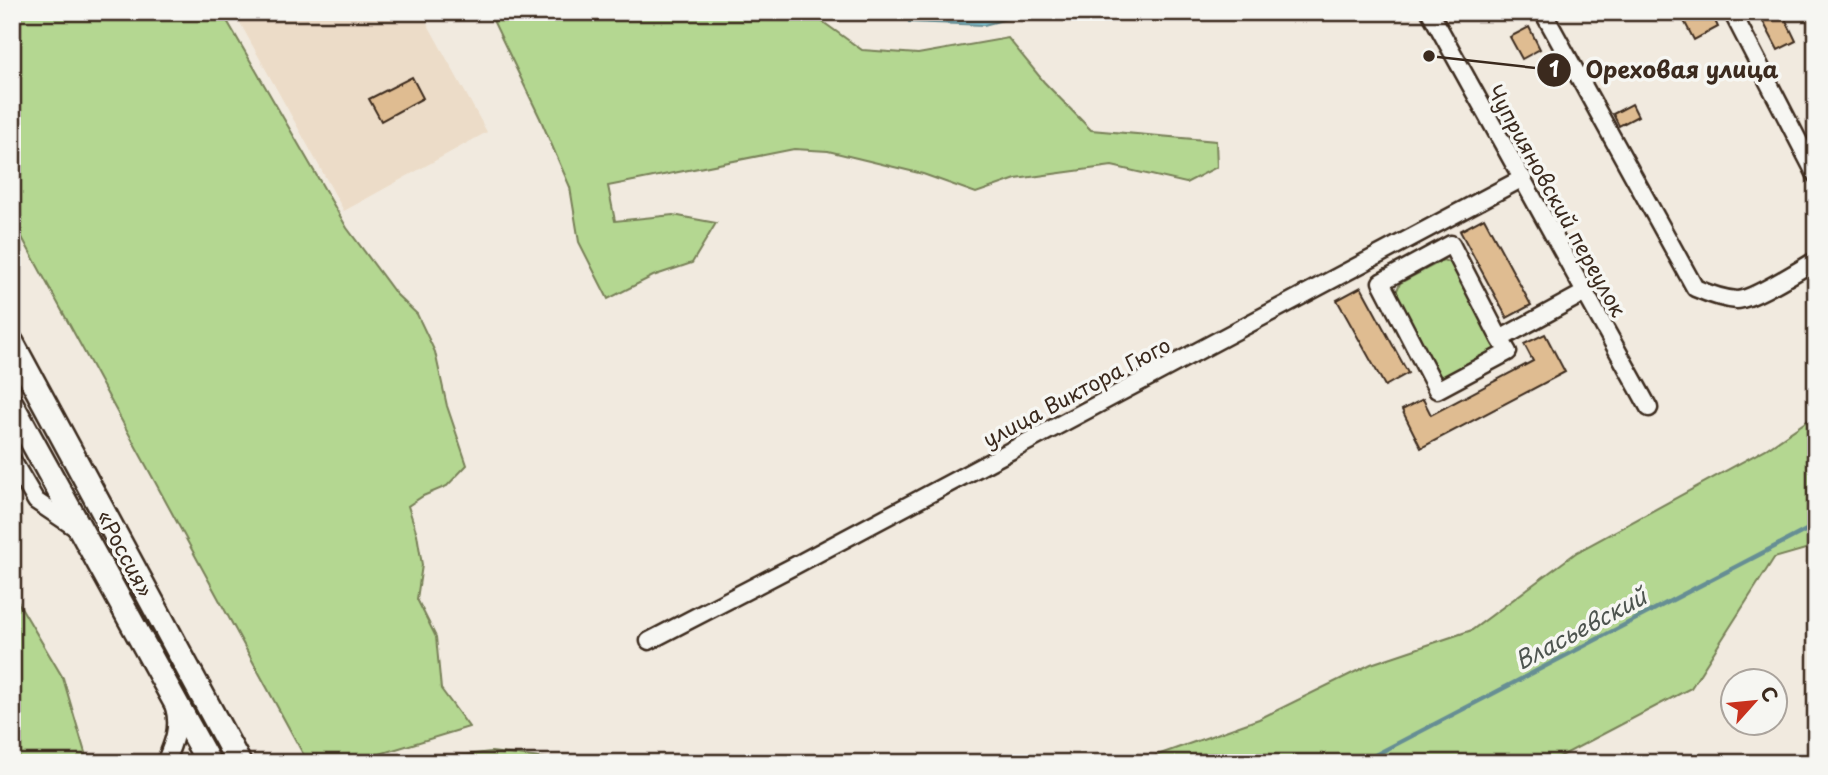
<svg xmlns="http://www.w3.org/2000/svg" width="1828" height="775" viewBox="0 0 1828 775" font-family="'Playpen Sans',sans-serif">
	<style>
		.built { fill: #ecdcc8 }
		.green { fill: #b4d791; stroke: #788058; stroke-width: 2 }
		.water { fill: #83d0e2; stroke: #668e94; stroke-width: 2 }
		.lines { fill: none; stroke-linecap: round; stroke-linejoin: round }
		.stream { stroke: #668e94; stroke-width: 4.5 }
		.building { fill: #dfbc91; stroke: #3b2a1e; stroke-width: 2 }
		.minor-casing { stroke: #3b2a1e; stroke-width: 21 }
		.highway-casing { stroke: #3b2a1e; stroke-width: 28 }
		.minor { stroke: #f6f6f2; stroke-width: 16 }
		.highway { stroke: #f6f6f2; stroke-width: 23 }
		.labels { text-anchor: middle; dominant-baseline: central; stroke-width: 7; stroke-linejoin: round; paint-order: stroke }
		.street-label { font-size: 21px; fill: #3b2a1e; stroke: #f6f6f2 }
		.water-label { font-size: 23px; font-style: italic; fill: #4d544f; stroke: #f6f6f2 }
		.leader { fill: none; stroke: #3b2a1e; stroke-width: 2.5 }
		.callout-dot { fill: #3b2a1e; stroke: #f6f6f2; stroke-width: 2.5 }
		.mark-label { font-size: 21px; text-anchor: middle; font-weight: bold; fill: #fff }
		.callout-label { font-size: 23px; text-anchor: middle; font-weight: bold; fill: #3b2a1e; stroke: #f6f6f2; stroke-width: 7; stroke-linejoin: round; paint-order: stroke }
	</style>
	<rect width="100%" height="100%" fill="#f1eadf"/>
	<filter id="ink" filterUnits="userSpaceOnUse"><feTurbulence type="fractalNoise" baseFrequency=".0143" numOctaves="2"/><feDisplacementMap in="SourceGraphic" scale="14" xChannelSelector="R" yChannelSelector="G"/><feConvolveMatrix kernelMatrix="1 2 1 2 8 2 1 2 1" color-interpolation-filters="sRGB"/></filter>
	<g filter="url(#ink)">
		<!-- built -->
		<path class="built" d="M234,12H421L487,132L344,211Z"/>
		<!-- green -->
		<g class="green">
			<path d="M12,12H222L347,228L396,294L417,314L435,352L447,406L467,465L447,486L423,496L408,506L417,534L422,565L417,599L436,637L441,689L469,727L350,763H308L12,219Z"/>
			<path d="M489,12H815L816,17L862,50L918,54L1008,38L1044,82L1091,130L1216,141L1217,167L1186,183L1112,166L1016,179L976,193L923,174L828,151L794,149L608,186L615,221L673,215L716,223L692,263L653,276L608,299L579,242L570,187L540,118Z"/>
			<path d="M1443,260L1453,264L1495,345L1493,353L1444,379L1437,375L1395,295L1400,283Z"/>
			<path d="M1816,415V546L1774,558L1691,688L1548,763H1135L1259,719L1371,664L1472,630L1577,552L1766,449Z"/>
			<path d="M12,592L63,678L88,763H12Z"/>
			<path d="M491,752L583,763H395H396Z"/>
		</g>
		<!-- water -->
		<path class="water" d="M1033,12L984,25L909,22L906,13Z"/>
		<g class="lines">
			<!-- stream -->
			<path class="stream" d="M1360,763L1816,525"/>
		</g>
		<!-- building -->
		<g class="building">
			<path d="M1697,12H1711L1718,27L1694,40L1683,19Z"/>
			<path d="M1758,12H1782L1796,41L1778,50Z"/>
			<path d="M1529,27L1540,49L1522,59L1510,37Z"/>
			<path d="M412,77L423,98L381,121L369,99Z"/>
			<path d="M1632,104L1638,116L1619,126L1613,114Z"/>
			<path d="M1484,218L1531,305L1507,318L1460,231Z"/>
			<path d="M1361,287L1408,373L1385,386L1337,300Z"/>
			<path d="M1545,334L1565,372L1421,448L1402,410L1423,399L1431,415L1533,361L1524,344Z"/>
		</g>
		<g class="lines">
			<defs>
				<g id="minor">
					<path d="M1430,12L1649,408"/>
					<path d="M1543,12L1695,288C1709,294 1722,299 1737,300C1752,300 1801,269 1816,260"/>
					<path d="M1732,12L1816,175"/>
					<path d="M1500,339L1508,352L1437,390L1381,282L1451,244L1500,339L1584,293"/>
					<path d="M12,460L36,501L79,530"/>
					<path d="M649,641L794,566L1523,178"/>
					<path d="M165,763C173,744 180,728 174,707"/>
				</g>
				<g id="highway">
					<path d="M12,343L239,763"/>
					<path d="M12,405L209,763"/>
				</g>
			</defs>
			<!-- minor casing -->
			<use href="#minor" class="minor-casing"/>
			<!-- highway casing -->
			<use href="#highway" class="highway-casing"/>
			<!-- minor -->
			<use href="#minor" class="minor"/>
			<!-- highway -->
			<use href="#highway" class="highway"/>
		</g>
	</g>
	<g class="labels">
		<!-- street labels -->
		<g class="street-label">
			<text transform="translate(1558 200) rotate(61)">Чуприяновский переулок</text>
			<text transform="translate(1076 391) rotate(-28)">улица Виктора Гюго</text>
			<text transform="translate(126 553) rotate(62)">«Россия»</text>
		</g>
		<!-- water labels -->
		<g class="water-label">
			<text transform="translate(1580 628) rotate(-28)">Власьевский</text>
		</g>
	</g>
	<!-- callouts -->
	<path class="leader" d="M1429 56L1554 70"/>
	<g class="callout-dot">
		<circle cx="1429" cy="56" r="7"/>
		<circle cx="1554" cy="70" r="18"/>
	</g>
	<g class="mark-label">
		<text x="1554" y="77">1</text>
	</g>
	<g class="callout-label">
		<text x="1682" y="78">Ореховая улица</text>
	</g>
	<!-- margin -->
	<rect width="1828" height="775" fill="none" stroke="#f6f6f2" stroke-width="42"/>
	<rect x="21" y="21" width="1786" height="733" fill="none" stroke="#3b2a1e" stroke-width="2.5" filter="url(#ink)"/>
	<!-- north arrow -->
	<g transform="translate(1754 702) rotate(63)"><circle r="33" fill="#f6f6f2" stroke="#aba49d" stroke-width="2"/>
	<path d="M0-5L12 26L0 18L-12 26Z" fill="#c8321e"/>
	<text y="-10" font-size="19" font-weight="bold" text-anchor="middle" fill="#3b2a1e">С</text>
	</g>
</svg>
